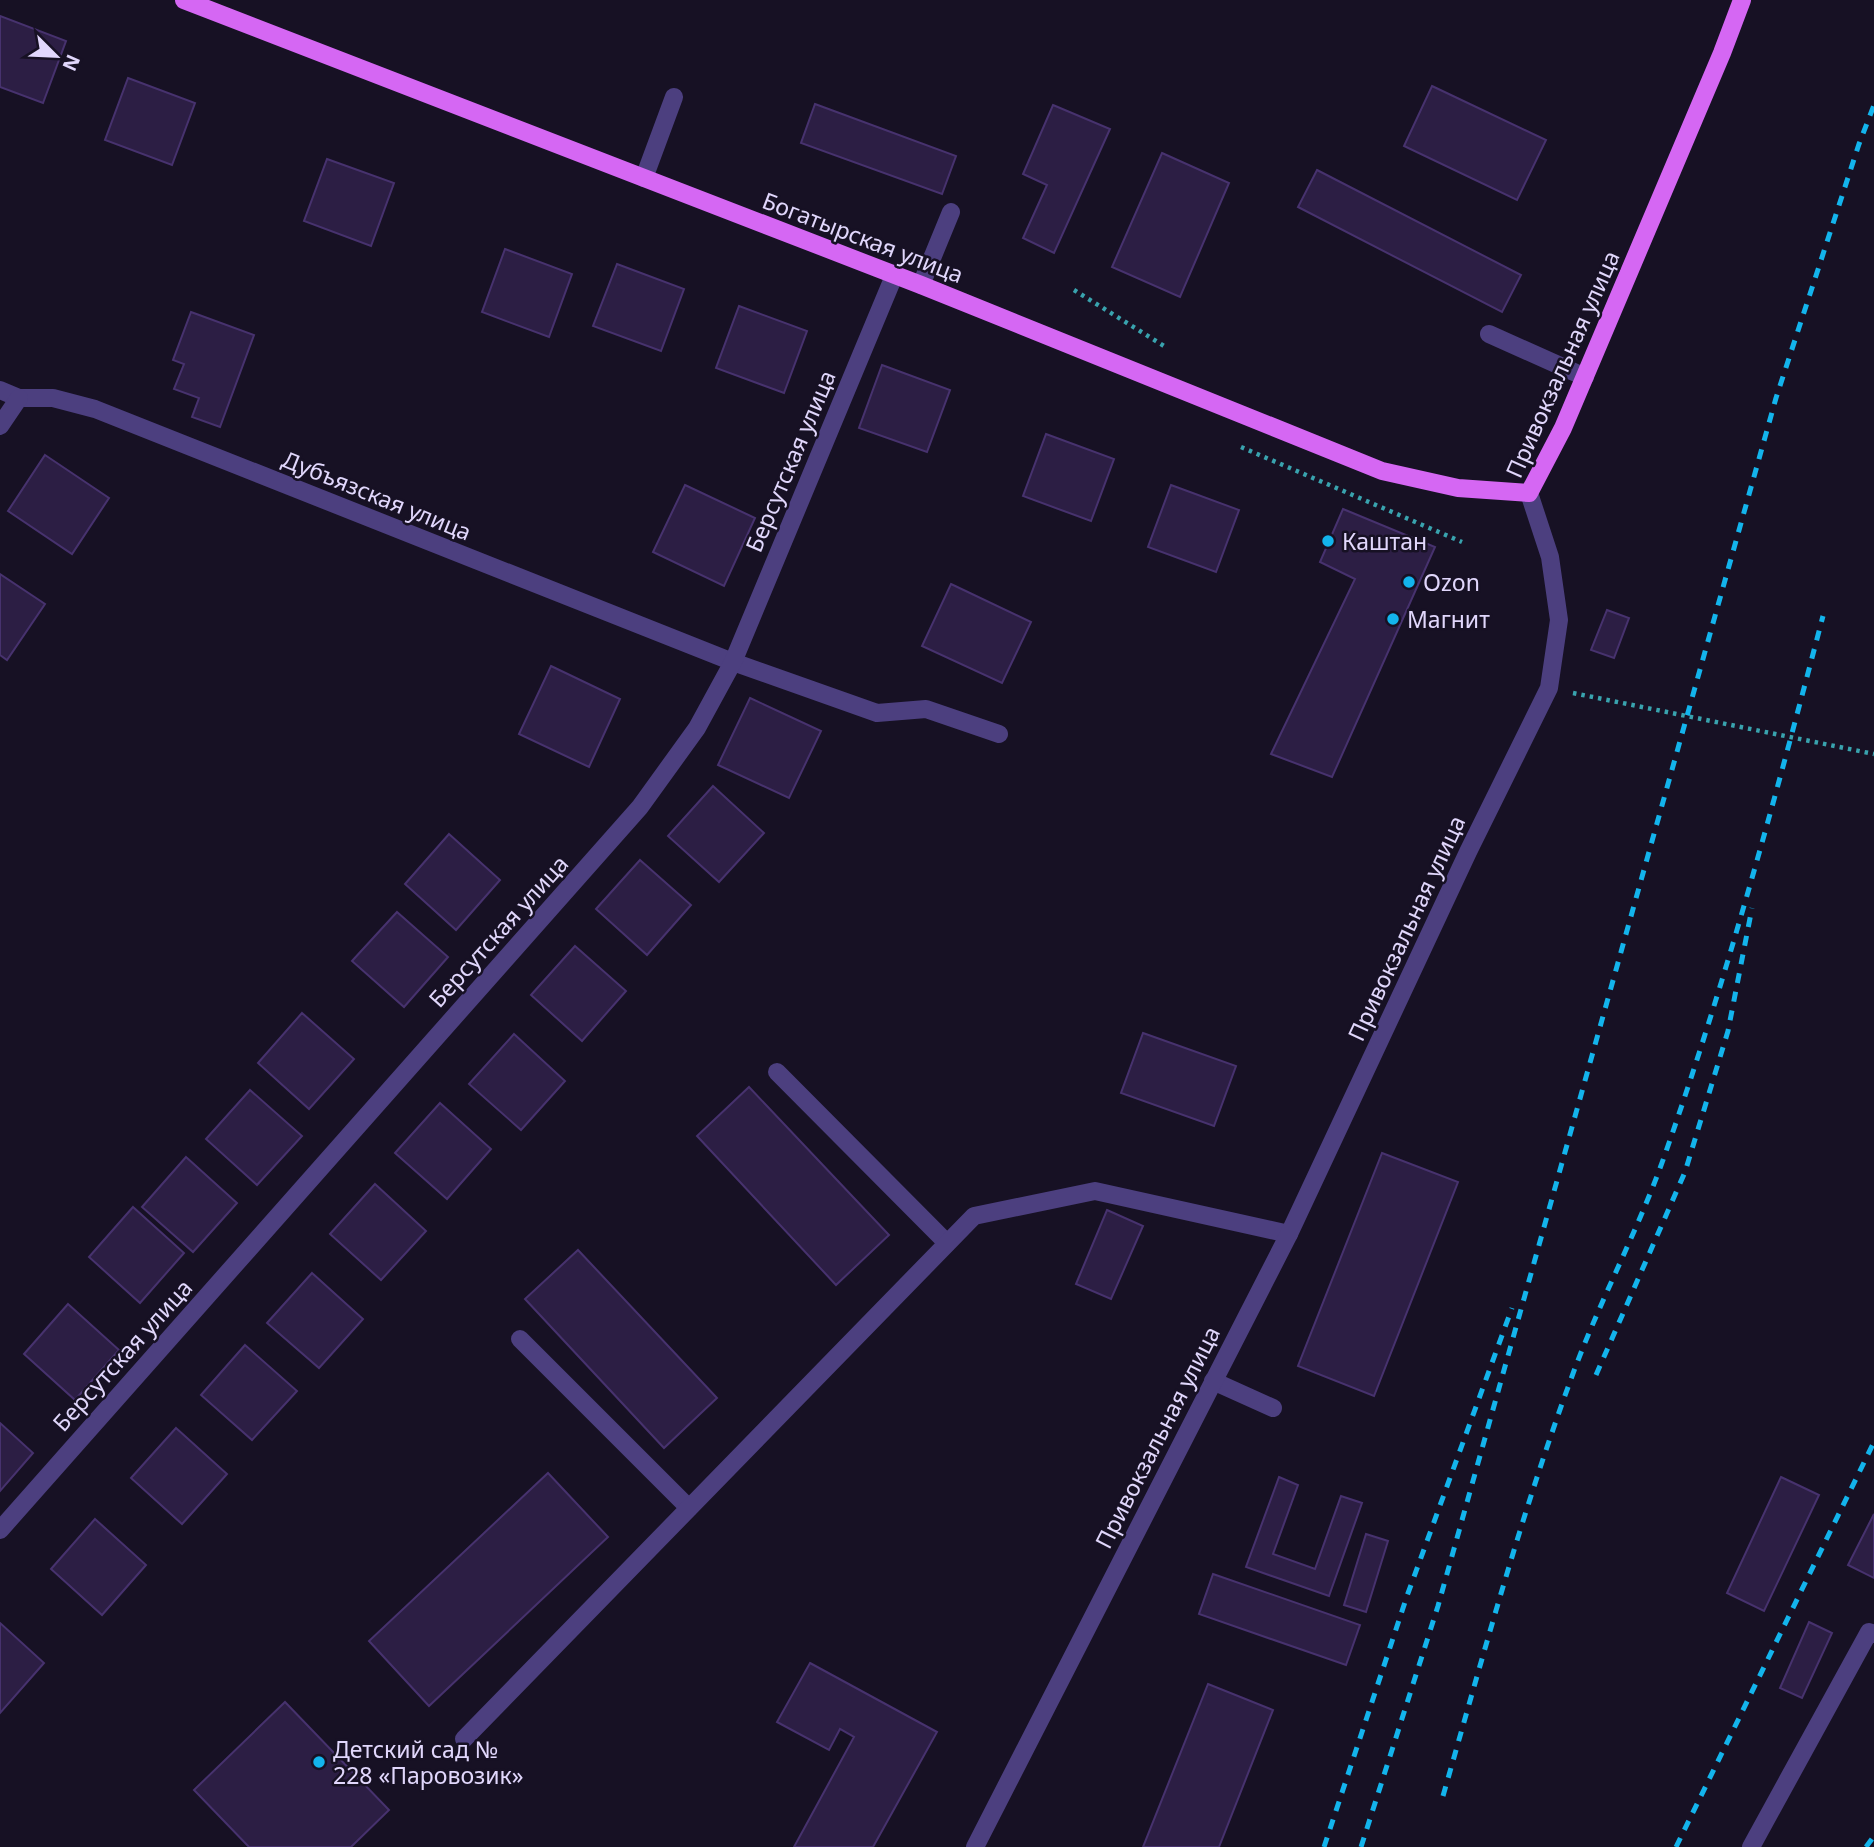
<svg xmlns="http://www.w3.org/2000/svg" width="1874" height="1847" viewBox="0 0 1874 1847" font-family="'Noto Sans',sans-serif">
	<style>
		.building { fill: #2c1e44; stroke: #47326e; stroke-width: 2 }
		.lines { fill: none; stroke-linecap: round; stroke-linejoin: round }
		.path { stroke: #39a3ae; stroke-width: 4.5; stroke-dasharray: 3.5 5; stroke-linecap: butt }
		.minor { stroke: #4c3f7f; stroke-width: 18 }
		.major { stroke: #d567f3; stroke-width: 18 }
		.rail { stroke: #13b4ec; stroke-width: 5; stroke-dasharray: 10 9; stroke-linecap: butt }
		.poi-dot { fill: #13b4ec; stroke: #171124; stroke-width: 2.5 }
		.labels { text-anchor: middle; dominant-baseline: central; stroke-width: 5; stroke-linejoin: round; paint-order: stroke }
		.street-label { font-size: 23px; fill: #e1d7fc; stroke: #171124 }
		.poi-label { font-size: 23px; fill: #e1d7fc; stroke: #171124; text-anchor: start }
	</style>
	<rect width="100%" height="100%" fill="#171124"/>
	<!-- building -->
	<g class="building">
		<path d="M0,16L66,41L43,103L0,87Z"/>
		<path d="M128,78L195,103L172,165L105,140Z"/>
		<path d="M1432,86L1546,140L1517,200L1404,146Z"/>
		<path d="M815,104L956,156L942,194L801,143Z"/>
		<path d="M1053,105L1110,129L1054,253L1023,238L1047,185L1023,174Z"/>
		<path d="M1162,153L1229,183L1180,297L1112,267Z"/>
		<path d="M327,159L394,183L371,246L304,221Z"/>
		<path d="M1317,170L1521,275L1502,312L1298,207Z"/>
		<path d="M505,249L572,274L549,337L482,312Z"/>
		<path d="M617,264L684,289L661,351L593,326Z"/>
		<path d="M739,306L807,331L784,393L716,368Z"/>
		<path d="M191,312L254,335L220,427L192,417L199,398L174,389L184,364L173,360Z"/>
		<path d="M882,365L950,390L927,452L859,428Z"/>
		<path d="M1046,434L1114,459L1091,521L1023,496Z"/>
		<path d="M45,455L109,498L72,554L8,511Z"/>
		<path d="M685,485L755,518L724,586L653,552Z"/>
		<path d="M1171,485L1239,510L1216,572L1148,547Z"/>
		<path d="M1343,509L1435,547L1332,777L1271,754L1355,579L1320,562Z"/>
		<path d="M0,574L45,604L7,660L0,655Z"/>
		<path d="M951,584L1031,622L1002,683L922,646Z"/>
		<path d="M1607,610L1629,618L1614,658L1591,650Z"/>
		<path d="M551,666L620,699L589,767L519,734Z"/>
		<path d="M750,698L821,731L789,798L718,765Z"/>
		<path d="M713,786L764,833L719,882L668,836Z"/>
		<path d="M449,834L500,880L456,930L405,884Z"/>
		<path d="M640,860L691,905L647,955L596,909Z"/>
		<path d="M397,912L448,957L404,1007L352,961Z"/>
		<path d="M575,946L626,991L582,1041L531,995Z"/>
		<path d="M302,1013L354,1059L309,1109L258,1063Z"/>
		<path d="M1143,1033L1236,1066L1214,1126L1121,1093Z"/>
		<path d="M514,1034L565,1081L521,1130L469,1084Z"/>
		<path d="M749,1087L889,1235L836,1285L697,1136Z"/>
		<path d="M250,1090L302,1136L257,1185L206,1139Z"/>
		<path d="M440,1103L491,1149L447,1199L395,1153Z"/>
		<path d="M1382,1153L1458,1182L1374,1396L1298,1366Z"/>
		<path d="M186,1157L237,1203L193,1252L142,1207Z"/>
		<path d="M375,1184L426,1231L381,1280L330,1234Z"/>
		<path d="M133,1207L184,1253L140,1303L89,1257Z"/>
		<path d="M1107,1210L1143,1226L1111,1299L1076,1284Z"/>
		<path d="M578,1250L717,1398L664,1448L525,1299Z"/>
		<path d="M312,1273L363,1319L319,1368L267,1323Z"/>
		<path d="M68,1304L119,1350L75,1400L24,1354Z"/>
		<path d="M245,1345L297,1391L252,1440L201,1395Z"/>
		<path d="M0,1423L33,1453L0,1491Z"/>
		<path d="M176,1428L227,1474L182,1524L131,1478Z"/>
		<path d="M548,1473L608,1537L429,1706L369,1641Z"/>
		<path d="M1279,1477L1298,1485L1273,1554L1315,1569L1341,1496L1362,1503L1329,1596L1246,1567Z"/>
		<path d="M1781,1477L1819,1495L1764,1611L1727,1593Z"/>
		<path d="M1874,1514V1578L1848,1565Z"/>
		<path d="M95,1519L146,1565L102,1615L51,1569Z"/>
		<path d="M1366,1534L1388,1541L1366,1612L1344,1605Z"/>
		<path d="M1213,1574L1360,1625L1346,1665L1199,1614Z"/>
		<path d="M1809,1622L1832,1633L1802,1698L1780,1688Z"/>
		<path d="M0,1623L44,1663L0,1713Z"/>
		<path d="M810,1663L937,1732L873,1847H794L854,1737L840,1729L829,1750L777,1722Z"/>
		<path d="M1208,1684L1273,1710L1219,1847H1143Z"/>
		<path d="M285,1702L389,1810L351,1847H249L194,1790Z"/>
	</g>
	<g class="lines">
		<!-- path -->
		<g class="path">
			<path d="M1074,290L1164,346"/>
			<path d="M1241,447L1462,542"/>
			<path d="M1573,693L1874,754"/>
		</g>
		<!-- minor -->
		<g class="minor">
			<path d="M644,178L674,97"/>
			<path d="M921,285L951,212"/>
			<path d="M1489,334L1585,377"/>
			<path d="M0,390L19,398H53L95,409L733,662L877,713L926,709L999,734"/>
			<path d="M0,426L19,398"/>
			<path d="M777,1072L947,1243"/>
			<path d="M520,1339L689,1508"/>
			<path d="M1213,1381L1273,1408"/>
			<path d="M0,1530L640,807L697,728L733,662L894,276"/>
			<path d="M464,1739L974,1216L1095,1191L1289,1234"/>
			<path d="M975,1847L1289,1234L1468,852L1549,688L1559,620L1550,557L1529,493"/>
			<path d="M1751,1847L1869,1632L1874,1634"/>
		</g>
		<!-- major -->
		<path class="major" d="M184,0L921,285L1382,471L1458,488L1529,493L1563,428L1722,53L1742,0"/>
		<!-- rail -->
		<g class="rail">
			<path d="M1596,1375L1685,1172L1728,1031L1752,908"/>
			<path d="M1443,1796C1483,1656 1521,1515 1571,1379C1598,1304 1636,1235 1663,1160C1726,982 1775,799 1823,616"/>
			<path d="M1324,1847L1407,1596L1512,1308"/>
			<path d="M1361,1847L1438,1606L1776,398L1859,144L1874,105"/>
			<path d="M1676,1847L1874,1442"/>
			<path d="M1866,1847L1874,1836"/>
		</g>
	</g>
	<!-- markers -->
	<g class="poi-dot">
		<circle cx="1328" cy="541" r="7"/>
		<circle cx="1409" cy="582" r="7"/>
		<circle cx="1393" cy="619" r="7"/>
		<circle cx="319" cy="1762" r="7"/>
	</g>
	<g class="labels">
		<!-- street labels -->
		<g class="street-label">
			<text transform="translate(863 237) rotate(21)">Богатырская улица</text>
			<text transform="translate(1562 364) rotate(-66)">Привокзальная улица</text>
			<text transform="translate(790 461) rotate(-67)">Берсутская улица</text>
			<text transform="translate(377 495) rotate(22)">Дубъязская улица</text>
			<text transform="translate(1406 928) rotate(-65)">Привокзальная улица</text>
			<text transform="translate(498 931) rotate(-48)">Берсутская улица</text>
			<text transform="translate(122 1355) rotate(-48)">Берсутская улица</text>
			<text transform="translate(1157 1437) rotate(-63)">Привокзальная улица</text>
		</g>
		<!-- poi labels -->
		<g class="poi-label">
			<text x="1342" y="541">Каштан</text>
			<text x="1423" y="582">Ozon</text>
			<text x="1407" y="619">Магнит</text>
			<text x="333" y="1749">Детский сад №<tspan x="333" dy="26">228 «Паровозик»</tspan></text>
		</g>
	</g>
	<!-- north arrow -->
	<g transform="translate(56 56) rotate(114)" stroke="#171124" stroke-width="5" paint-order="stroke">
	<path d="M0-5L12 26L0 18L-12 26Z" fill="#e1d7fc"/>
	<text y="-10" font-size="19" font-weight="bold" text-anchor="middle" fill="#e1d7fc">N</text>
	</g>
</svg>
